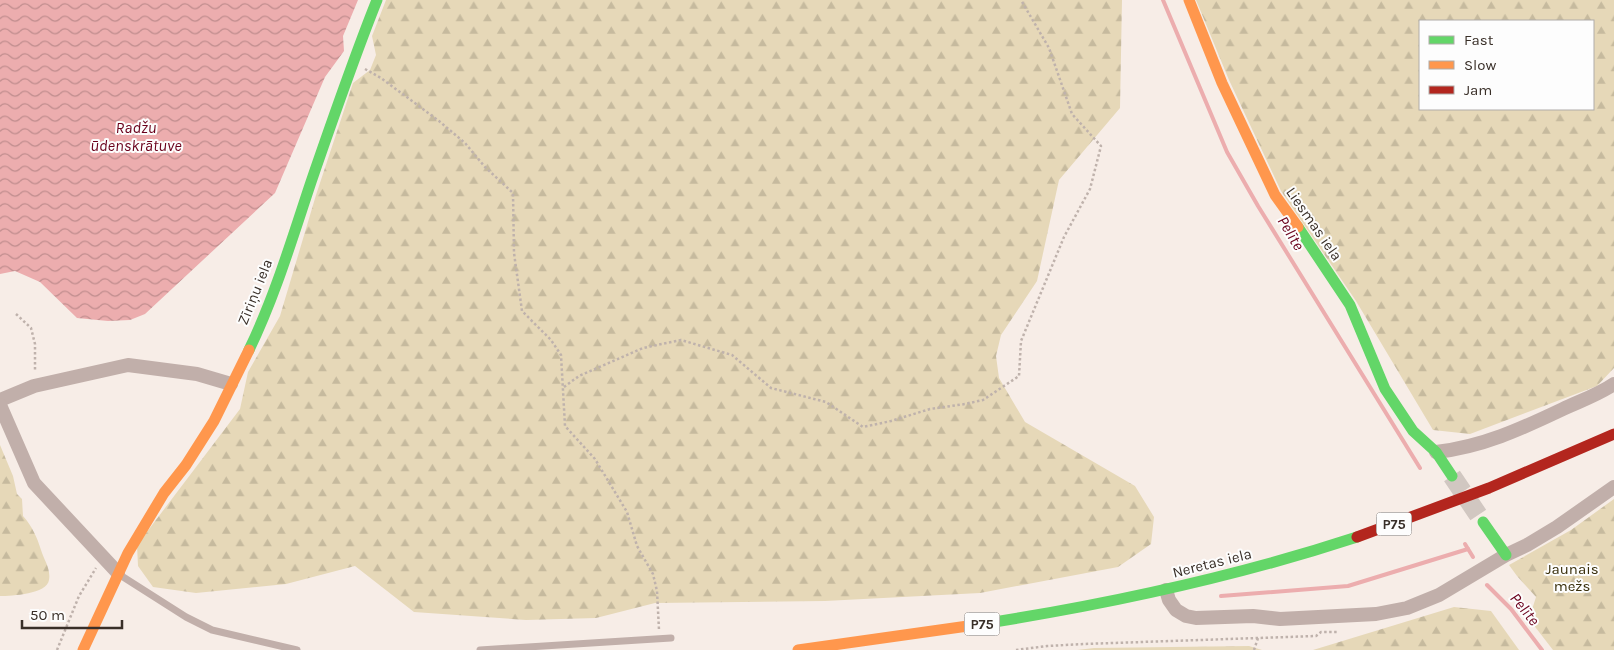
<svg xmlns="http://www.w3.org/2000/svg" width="1614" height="650" viewBox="0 0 1614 650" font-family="Karla,sans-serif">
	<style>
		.forest { fill: url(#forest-firs); fill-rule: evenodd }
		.water { fill: url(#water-waves) }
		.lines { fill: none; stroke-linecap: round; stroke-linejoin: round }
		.stream { stroke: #ecadae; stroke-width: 4 }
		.secondary-tunnel { stroke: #d1c7c1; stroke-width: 19; stroke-dasharray: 19 9; stroke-linecap: butt }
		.path { stroke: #bfb2ac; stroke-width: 2.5; stroke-dasharray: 2.5 2.5; stroke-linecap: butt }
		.lane { stroke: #c1afaa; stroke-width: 7 }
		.street { stroke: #c1afaa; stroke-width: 14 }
		.fast { stroke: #63d668; stroke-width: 11 }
		.slow { stroke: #ff974d; stroke-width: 11 }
		.jam { stroke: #b3261e; stroke-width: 11 }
		.labels { text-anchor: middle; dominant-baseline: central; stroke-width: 4; stroke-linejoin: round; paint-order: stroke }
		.shield { fill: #fdfdfd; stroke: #746d68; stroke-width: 1 }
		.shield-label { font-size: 14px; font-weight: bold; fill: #392f28 }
		.street-label { font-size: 15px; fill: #392f28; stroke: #fdfdfd }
		.park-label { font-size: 15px; fill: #392f0b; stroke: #fdfdfd }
		.water-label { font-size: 16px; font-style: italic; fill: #6a001b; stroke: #fdfdfd }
	</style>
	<defs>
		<pattern id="forest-firs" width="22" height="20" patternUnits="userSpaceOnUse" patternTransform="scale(1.25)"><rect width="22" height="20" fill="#e6d8b8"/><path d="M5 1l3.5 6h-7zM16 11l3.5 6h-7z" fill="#c6ba9e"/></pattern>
		<pattern id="water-waves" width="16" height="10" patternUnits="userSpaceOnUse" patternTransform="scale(1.25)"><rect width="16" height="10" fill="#ecadae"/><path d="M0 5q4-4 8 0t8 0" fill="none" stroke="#c08d8e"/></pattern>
	</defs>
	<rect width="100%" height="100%" fill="#f7ede7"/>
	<!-- forest -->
	<g class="forest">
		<path d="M386,0H1122L1120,108L1059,180L1037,281L1001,335L996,356L999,378L1025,422L1135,486L1154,517L1151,544L1118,567L980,593L825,601L655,603L596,618L526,620L414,612L355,566L286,584L196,593L153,587L138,566L137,545L240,409L248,372L280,316L316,195L353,83L370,70L376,55L372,36Z"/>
		<path d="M1196,0H1614V368L1597,386L1470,434L1433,430L1356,301L1281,191L1229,80ZM1420,21H1593V109H1420Z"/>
		<path d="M0,445L13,476L17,494L22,499L23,516C32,526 37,537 41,550C44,560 51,569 49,580C47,594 12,596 0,596Z"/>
		<path d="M1614,499V650H1553L1529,619L1536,597L1517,576L1509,565L1571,530Z"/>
		<path d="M1454,607L1491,611L1519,650H1313Z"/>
		<path d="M1249,646L1262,650H1077L1094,648Z"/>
	</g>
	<!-- water -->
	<path class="water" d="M0,0H358L343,36L344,51L325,77L275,193L145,314L130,320L108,321L77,318L40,282L15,271L0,274Z"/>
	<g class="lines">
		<!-- stream -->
		<g class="stream">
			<path d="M1163,0L1227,152L1258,206L1420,468"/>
			<path d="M1465,544L1473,557"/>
			<path d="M1487,585L1511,609L1542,650"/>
			<path d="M1221,596L1348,586L1468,549"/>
		</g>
		<!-- secondary-tunnel -->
		<path class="secondary-tunnel" d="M1452,476L1483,522"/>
		<!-- path -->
		<g class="path">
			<path d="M365,69L381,78L439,121L465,143L485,167L513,193L514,253L522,311L551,340L561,355L565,426L595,459L627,512L637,546L653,574L657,591L659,630"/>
			<path d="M16,314L31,328L35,344V372"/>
			<path d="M564,387L579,376L643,348L681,340L732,355L771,388L826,402L863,427L891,421L930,409L965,404L983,400L1019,376L1021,341L1064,237L1090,189L1101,146L1072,114L1049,48L1021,0"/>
			<path d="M57,650L79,596L96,568"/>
			<path d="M1016,650L1047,646L1084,644L1316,636L1321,632H1337"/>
			<path d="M1254,650L1258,638"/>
		</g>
		<!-- lane -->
		<g class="lane">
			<path d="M120,575L186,617L212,630L297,650"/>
			<path d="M480,650L671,638"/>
		</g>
		<!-- street -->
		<g class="street">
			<path d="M0,400L34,386L128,365L197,374L231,384"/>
			<path d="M0,405L34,483L118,573"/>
			<path d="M1436,452C1482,447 1521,429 1563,409C1580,401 1598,395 1614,384"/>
			<path d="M1166,590L1169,600L1176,610L1186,616L1196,618L1253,616L1280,619L1376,614L1407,608L1439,595L1506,555L1527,545L1557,527L1614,487"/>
		</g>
		<!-- fast -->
		<g class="fast">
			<path d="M1298,227L1350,305L1385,389L1413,431L1436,452L1452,476"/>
			<path d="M249,350C275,296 292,239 311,182C332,121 353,60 377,0"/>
			<path d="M1483,522L1506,555"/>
			<path d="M975,625C1105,605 1232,578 1357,537"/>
		</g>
		<!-- slow -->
		<g class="slow">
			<path d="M1189,0L1222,83L1275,195L1298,227"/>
			<path d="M83,650L128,553L164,493L186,465L214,421L249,350"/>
			<path d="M798,650L975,625"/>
		</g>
		<!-- jam -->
		<path class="jam" d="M1357,537L1489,488L1614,434"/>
	</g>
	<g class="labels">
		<!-- shield labels -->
		<g class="shield">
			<rect x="1376.5" y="512.5" width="35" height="23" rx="4"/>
			<rect x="964.5" y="612.5" width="35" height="23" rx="4"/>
		</g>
		<g class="shield-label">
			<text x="1394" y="524">P75</text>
			<text x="982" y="624">P75</text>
		</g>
		<!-- street labels -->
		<g class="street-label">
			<text transform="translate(1314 224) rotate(55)">Liesmas iela</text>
			<text transform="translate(255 292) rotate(-68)">Zīriņu iela</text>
			<text transform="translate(1212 563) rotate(-14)">Neretas iela</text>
		</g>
		<!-- park labels -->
		<g class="park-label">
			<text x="1572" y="569">Jaunais<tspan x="1572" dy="17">mežs</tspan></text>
		</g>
		<!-- water labels -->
		<g class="water-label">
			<text x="136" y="127">Radžu<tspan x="136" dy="18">ūdenskrātuve</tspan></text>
			<text transform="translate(1291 233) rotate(59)">Pelīte</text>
			<text transform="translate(1525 609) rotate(51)">Pelīte</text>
		</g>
	</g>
	<!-- legend -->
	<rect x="1419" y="20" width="175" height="90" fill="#fdfdfd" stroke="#afaba8"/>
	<rect x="1429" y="36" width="25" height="8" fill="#63d668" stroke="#afaba8"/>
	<text x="1464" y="45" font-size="15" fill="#392f28">Fast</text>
	<rect x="1429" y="61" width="25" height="8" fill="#ff974d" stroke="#afaba8"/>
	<text x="1464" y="70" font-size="15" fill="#392f28">Slow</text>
	<rect x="1429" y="86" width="25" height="8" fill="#b3261e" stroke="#afaba8"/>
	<text x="1464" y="95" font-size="15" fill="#392f28">Jam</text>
	<!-- scale -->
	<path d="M22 620v8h100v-8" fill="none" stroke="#392f28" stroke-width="2.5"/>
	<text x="30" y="620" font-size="15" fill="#392f28" stroke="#fdfdfd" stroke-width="4" paint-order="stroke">50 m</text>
</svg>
